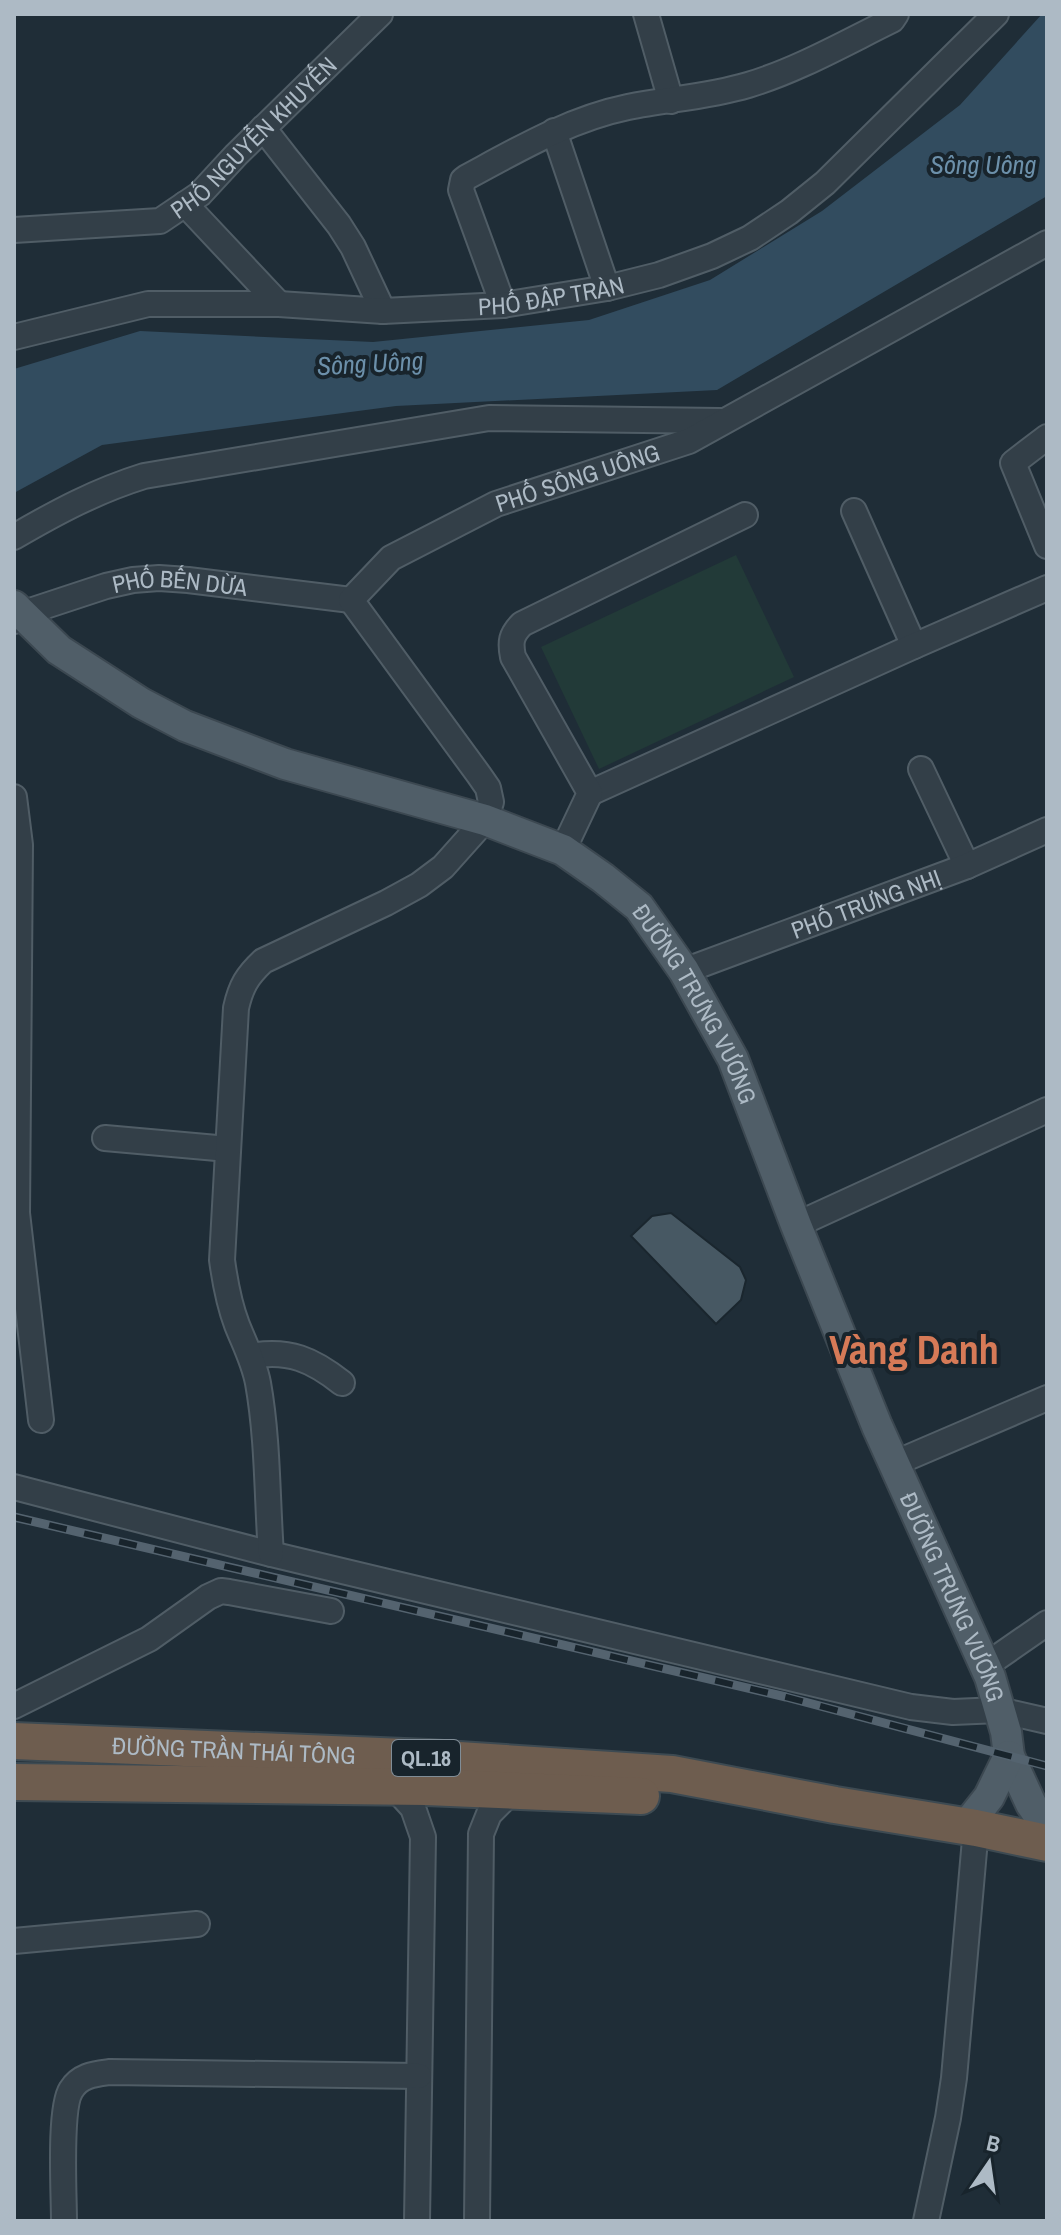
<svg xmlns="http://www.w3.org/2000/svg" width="1061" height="2235" viewBox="0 0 1061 2235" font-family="'Archivo Narrow',sans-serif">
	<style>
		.green { fill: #223a38 }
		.water { fill: #324c5f }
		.building { fill: #475863; stroke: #1a262e; stroke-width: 2 }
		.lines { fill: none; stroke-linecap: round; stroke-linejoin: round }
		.minor-casing { stroke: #505d66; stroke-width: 28 }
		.major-casing { stroke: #3c4851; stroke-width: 34 }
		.highway-casing { stroke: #3d4a52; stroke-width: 40 }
		.minor { stroke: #333f48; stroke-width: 24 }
		.major { stroke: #505e68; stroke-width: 30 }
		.highway { stroke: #6e5d4f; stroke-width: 36 }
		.rail-casing { stroke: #54636f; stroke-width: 9 }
		.rail { stroke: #18242c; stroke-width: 6; stroke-dasharray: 18; stroke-linecap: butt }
		.labels { text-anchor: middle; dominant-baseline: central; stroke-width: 8; stroke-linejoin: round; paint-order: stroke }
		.shield { fill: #18242c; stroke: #808d97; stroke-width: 2 }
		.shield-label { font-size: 22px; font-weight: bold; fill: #adbac5 }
		.street-label { font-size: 24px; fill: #adbac5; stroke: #18242c }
		.water-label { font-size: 26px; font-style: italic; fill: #6c90aa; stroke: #18242c }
		.town-label { font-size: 40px; font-weight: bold; fill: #d67a57; stroke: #18242c }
	</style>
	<rect width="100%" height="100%" fill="#1f2d37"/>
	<!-- green -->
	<path class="green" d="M736,555L794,677L599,769L541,647Z"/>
	<!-- water -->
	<path class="water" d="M1042,14H1047V196L717,390L396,406L102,445L14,493V369L140,331L373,342L589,320L710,280L822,211L960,105Z"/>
	<!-- building -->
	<path class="building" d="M671,1213L740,1267L746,1280L741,1300L716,1324L631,1236L652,1216Z"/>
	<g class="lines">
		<defs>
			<g id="minor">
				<path d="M646,14L671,101"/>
				<path d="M263,128L339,225L353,247L383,311"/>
				<path d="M554,131L607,288"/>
				<path d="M185,204L279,304"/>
				<path id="s1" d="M14,230L160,221L200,194L236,155L380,14"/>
				<path d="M503,305L461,190L463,180L467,177C519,149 570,119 628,107C668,99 708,97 748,85C798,70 845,43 892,20L896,14"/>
				<path id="s2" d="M14,337L148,304H279L383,311L503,305L607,288L659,275L712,256L750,238L789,212L825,183L996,14"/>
				<path d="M1047,437L1013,463L1047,546"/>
				<path d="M854,511L914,646"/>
				<path d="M14,537C57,512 96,491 144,476L489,418L720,421"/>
				<path id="s3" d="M14,621L21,614L106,586L133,580L159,578L188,580L351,600"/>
				<path d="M921,769L967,866"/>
				<path d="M590,793L914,646L1047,588"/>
				<path d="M14,797L20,845L17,1213L41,1420"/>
				<path d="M563,850L590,793L513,657C510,642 511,635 522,624L745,515"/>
				<path id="s4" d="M684,971L967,866L1047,830"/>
				<path d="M105,1138L228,1149"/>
				<path d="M796,1225L1047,1110"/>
				<path d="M251,1356C289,1349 313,1360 342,1383"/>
				<path d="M893,1464L1047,1398"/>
				<path d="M14,1487L271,1554L911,1707L953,1712L999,1710L1047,1721"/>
				<path id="s5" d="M271,1554C267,1498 268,1439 258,1383C254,1362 245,1345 237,1325C229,1304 225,1282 222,1260L236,1008C241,986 247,976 263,961L386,903L419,885L443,867L485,820L491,802L488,788L479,775L351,600L391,558L496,504L689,441L1047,243"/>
				<path d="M985,1666L1047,1623"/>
				<path d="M14,1706L149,1639L208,1597L221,1591L229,1592L331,1611"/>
				<path d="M394,1787L413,1808L423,1837L417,2221"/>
				<path d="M14,1941L197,1924"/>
				<path d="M64,2221C64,2194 59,2109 71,2090C80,2075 95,2074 110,2072L419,2076"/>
				<path d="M477,2221L481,1834L489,1814L512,1791"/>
				<path d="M926,2221L948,2118L954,2078L976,1828"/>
			</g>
			<g id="major">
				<path id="s6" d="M14,606L59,650L141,703L185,726L285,764L485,820L563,850L603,878L639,907L684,971L733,1059L796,1225L877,1426L990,1677L1006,1732L1009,1756L1031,1804L1047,1827"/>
				<path d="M966,1826L989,1797L1009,1756"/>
			</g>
			<g id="highway">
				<path id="s7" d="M14,1741L428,1758L672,1774L835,1805L976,1828L1047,1843"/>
				<path d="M14,1782L426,1787L641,1796"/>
			</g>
		</defs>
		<!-- minor casing -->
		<use href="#minor" class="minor-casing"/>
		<!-- major casing -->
		<use href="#major" class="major-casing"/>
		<!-- highway casing -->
		<use href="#highway" class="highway-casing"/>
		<!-- minor -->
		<use href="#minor" class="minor"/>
		<!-- major -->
		<use href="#major" class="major"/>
		<!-- highway -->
		<use href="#highway" class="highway"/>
		<defs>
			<path id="rail" d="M14,1517L786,1697L1047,1766"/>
		</defs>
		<!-- rail casing -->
		<use href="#rail" class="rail-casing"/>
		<!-- rail -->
		<use href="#rail" class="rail"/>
	</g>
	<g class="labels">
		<!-- shield labels -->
		<rect class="shield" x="392" y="1740" width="68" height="36" rx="6"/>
		<g class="shield-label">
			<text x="426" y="1758">QL.18</text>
		</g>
		<!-- street labels -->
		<g class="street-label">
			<text stroke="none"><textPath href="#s1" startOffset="272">PHỐ NGUYỄN KHUYẾN</textPath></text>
			<text stroke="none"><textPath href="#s2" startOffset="542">PHỐ ĐẬP TRÀN</textPath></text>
			<text stroke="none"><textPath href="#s5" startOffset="1402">PHỐ SÔNG UÔNG</textPath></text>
			<text stroke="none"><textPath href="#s3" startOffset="174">PHỐ BẾN DỪA</textPath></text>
			<text stroke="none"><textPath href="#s4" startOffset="194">PHỐ TRƯNG NHỊ</textPath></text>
			<text stroke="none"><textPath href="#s6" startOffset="816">ĐƯỜNG TRƯNG VƯƠNG</textPath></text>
			<text stroke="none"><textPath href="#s6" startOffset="1464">ĐƯỜNG TRƯNG VƯƠNG</textPath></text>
			<text stroke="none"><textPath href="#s7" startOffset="220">ĐƯỜNG TRẦN THÁI TÔNG</textPath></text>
		</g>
		<!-- water labels -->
		<g class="water-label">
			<text x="983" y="164">Sông Uông</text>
			<text transform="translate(370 363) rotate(-3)">Sông Uông</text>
		</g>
		<!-- town labels -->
		<g class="town-label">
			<text x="914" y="1349">Vàng Danh</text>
		</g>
	</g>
	<!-- border -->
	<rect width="1061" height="2235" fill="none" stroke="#adbac5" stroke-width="32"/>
	<!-- north arrow -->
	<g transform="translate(989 2163) rotate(13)" stroke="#18242c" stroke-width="6" paint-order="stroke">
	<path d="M0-6L14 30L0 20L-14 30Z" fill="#adbac5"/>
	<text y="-12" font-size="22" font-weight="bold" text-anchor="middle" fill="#adbac5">B</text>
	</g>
</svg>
